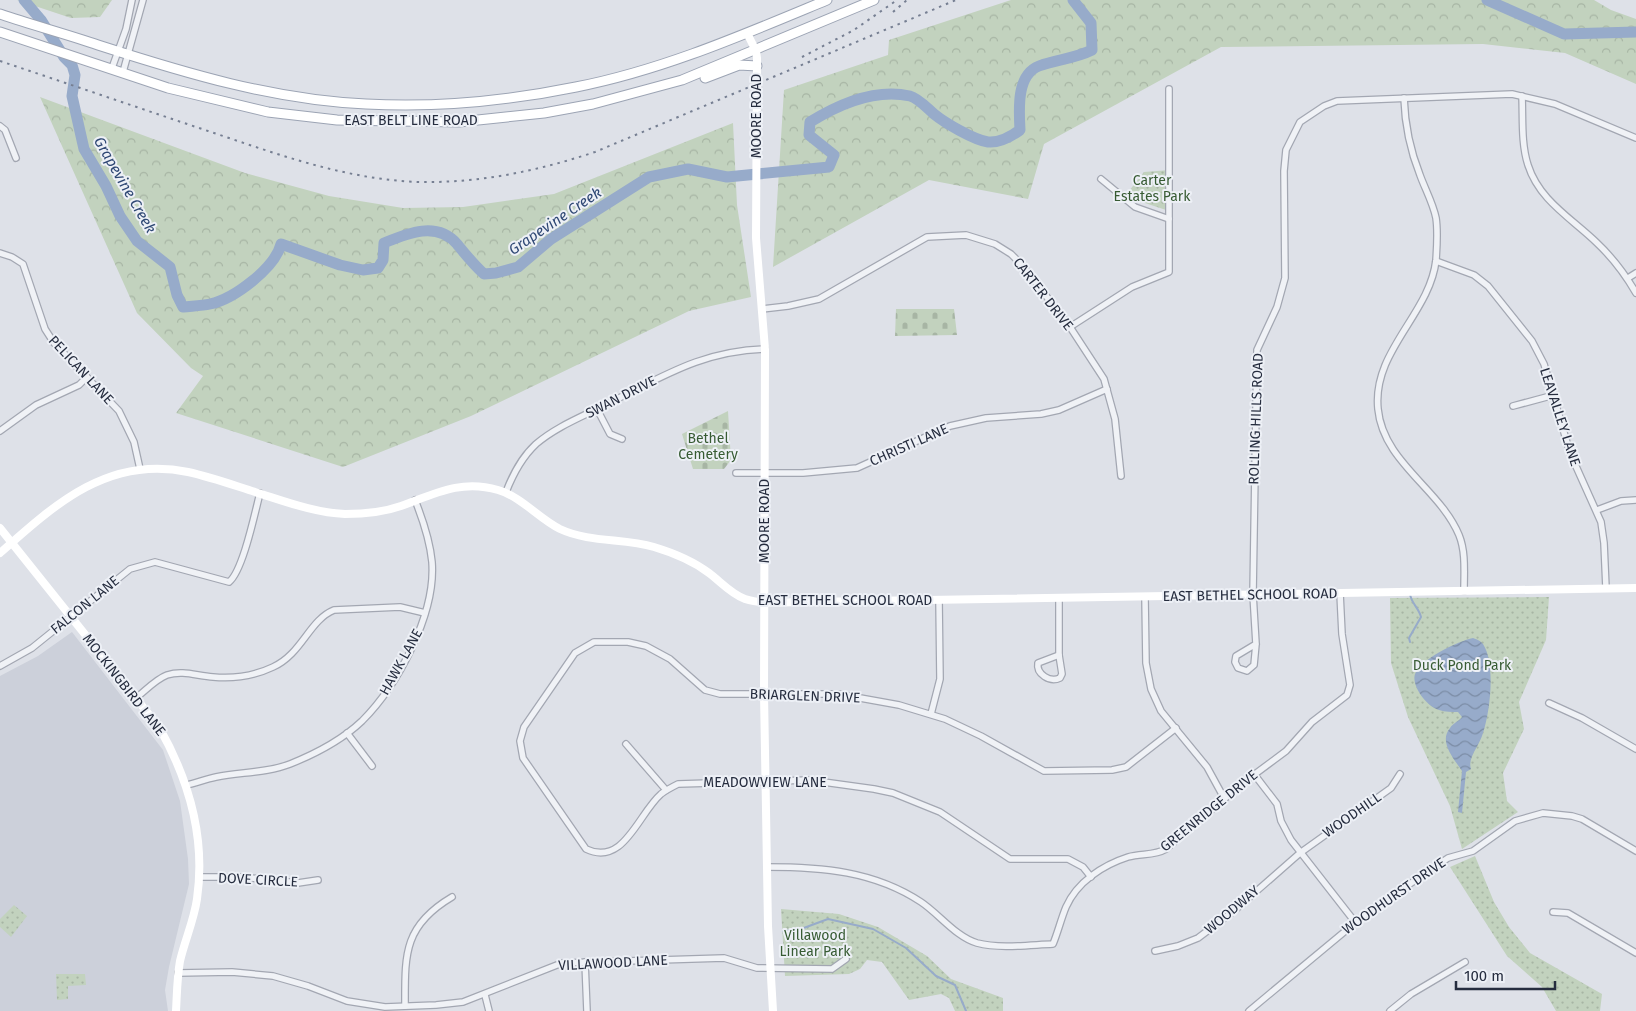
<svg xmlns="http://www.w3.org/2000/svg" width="1636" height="1011" viewBox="0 0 1636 1011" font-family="'Fira Sans',sans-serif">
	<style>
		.built { fill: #ccd0da }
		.forest { fill: url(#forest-crowns) }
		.cemetery { fill: url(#cemetery-stones) }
		.park { fill: url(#park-dots) }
		.water { fill: url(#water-waves) }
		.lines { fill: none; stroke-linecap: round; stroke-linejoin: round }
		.stream { stroke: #97abca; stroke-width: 2 }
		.river { stroke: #97abca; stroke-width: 11 }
		.street-casing { stroke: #a3a7b2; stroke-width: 8 }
		.primary-casing { stroke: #9ca4b4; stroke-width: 11 }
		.street { stroke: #f0f2f6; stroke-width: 5.5 }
		.secondary { stroke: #fff; stroke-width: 8 }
		.primary { stroke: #fff; stroke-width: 9 }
		.rail { stroke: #767f92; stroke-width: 2; stroke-dasharray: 2.5 5; stroke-linecap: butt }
		.labels { text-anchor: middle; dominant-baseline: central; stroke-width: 4; stroke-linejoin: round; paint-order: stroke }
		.street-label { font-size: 14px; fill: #262d3f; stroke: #edf0f6 }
		.park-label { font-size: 14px; fill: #375b33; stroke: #edf0f6 }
		.water-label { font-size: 15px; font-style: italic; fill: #2f4874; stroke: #edf0f6 }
	</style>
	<defs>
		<pattern id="forest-crowns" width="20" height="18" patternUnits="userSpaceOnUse" patternTransform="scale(1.25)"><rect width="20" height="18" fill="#c2d2be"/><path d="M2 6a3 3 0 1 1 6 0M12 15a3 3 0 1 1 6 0" fill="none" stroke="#a7b5a4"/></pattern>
		<pattern id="cemetery-stones" width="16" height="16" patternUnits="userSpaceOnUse" patternTransform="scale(1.25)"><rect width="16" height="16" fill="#c2d2be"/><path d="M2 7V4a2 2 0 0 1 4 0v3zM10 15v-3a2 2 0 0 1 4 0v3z" fill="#a7b5a4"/></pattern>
		<pattern id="park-dots" width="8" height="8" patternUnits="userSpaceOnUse" patternTransform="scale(1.25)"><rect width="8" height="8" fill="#c2d2be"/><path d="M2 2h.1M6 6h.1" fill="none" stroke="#a7b5a4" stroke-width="1.8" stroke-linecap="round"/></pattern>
		<pattern id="water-waves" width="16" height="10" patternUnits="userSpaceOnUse" patternTransform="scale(1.25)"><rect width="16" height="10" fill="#97abca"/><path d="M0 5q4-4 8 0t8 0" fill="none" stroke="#7b8ca5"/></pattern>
	</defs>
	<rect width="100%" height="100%" fill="#dee1e8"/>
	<!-- built -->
	<path class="built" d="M72,632L163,750L180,801L188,859L189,884L169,967L165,990L168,1011H0V676L38,656Z"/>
	<!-- forest -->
	<g class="forest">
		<path d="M17,0H112L100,17L71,18Z"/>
		<path d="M1011,0H1594L1611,10L1636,19V84L1565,53L1483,44L1221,47L1044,144L1028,199L929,180L773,267L784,90L888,55L889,40Z"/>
		<path d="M40,97L245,173L329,196L403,208L463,207L554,194L733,123L737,205L751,297L689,311L471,416L343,467L176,413L203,376L191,368L137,313Z"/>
	</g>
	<!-- cemetery -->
	<g class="cemetery">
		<path d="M896,309H954L957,335L895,336Z"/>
		<path d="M728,411L731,460L724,469H693L682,434Z"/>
	</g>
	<!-- park -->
	<g class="park">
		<path d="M1170,170L1169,211L1145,203L1129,191L1144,172Z"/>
		<path d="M1549,597L1546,640L1519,702L1524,729L1503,773L1507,801L1518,812L1462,849L1450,806L1408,717L1391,663L1390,598Z"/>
		<path d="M1475,856L1494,902L1509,927L1530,953L1602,994L1600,1011H1556L1542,987L1507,956L1450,867Z"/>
		<path d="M14,905L27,916L11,937L0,927V919Z"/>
		<path d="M781,909L839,914L878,927L927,956L951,979L1003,998V1011H955L949,998L941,994L909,1000L882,962L867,960L860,969L849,974L785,976Z"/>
		<path d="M56,974H85L86,985L68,986V999L57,1000Z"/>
	</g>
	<!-- water -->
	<path class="water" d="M1473,638C1476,639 1481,641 1483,644C1496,664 1490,712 1483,733C1480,745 1467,758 1471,769L1466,772L1462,813L1458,812L1462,771C1455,760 1438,742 1450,728C1453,723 1458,722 1462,717L1458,712C1452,712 1445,712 1439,710C1427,707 1411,686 1415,674C1421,659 1458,641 1473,638Z"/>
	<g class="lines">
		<!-- stream -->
		<g class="stream">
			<path d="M1410,642L1409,638L1421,617C1419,608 1411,603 1410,594"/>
			<path d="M783,931L801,929L828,919L873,929L906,948L936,976L955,985L966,1011"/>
		</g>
		<!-- river -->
		<g class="river">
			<path d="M24,0L41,20L64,57L72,65L75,75L72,96L84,149L106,186L120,216L137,241L170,267L177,295L183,307C191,306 201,306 210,304C234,299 275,268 281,244L340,265L363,270L378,268L383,260L384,243C408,233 437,221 457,244C466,255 473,264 484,274L496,273L518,267L551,239L649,177L688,169L727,177L829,167L834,155L809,135L810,122C839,104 875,88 910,96C918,98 927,108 934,114C945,123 974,140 988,142C999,143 1012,136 1020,130C1019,110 1016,75 1039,66C1057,59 1074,59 1092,50L1091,23L1073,0"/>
			<path d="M1487,0L1564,34L1636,32"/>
		</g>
		<defs>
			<g id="street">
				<path d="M112,68L126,29L132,0"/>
				<path d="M123,72L143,0"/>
				<path d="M1522,96C1523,118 1521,144 1528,165C1539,200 1571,218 1596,242C1612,257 1625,274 1636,293"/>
				<path d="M1404,98C1405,126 1410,150 1420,175C1425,189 1433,203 1436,218C1438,231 1437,246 1436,260C1430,314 1372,351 1378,409C1383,462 1440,489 1459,535C1466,552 1464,573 1464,591"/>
				<path d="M0,126L5,130L16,158"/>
				<path d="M1101,179L1135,207L1169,219"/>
				<path d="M0,253L12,257L23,264L45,329L54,343L119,411L134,442L140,469"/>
				<path d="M1436,261L1474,275L1488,286L1532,341L1544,364L1570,453L1601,522L1604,543L1606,588"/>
				<path d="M1628,278L1636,273"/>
				<path d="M762,309L788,306L819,299L927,237L966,235L995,244L1011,254L1023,266L1070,327L1104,379L1115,419L1121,476"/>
				<path d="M1070,327L1132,287L1169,272V89"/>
				<path d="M1513,406L1554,395"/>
				<path d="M597,409L610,434L622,439"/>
				<path d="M0,431L36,405L79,385L87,377"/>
				<path d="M736,473H803L857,468L950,426L986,418L1041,414L1059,410L1107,389"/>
				<path d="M506,492C513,474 521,458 536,444C557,426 584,416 609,403C664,376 702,351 765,349"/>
				<path d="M1597,510L1621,501L1636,500"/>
				<path d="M1145,597L1146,663L1151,689L1161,711L1207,767L1224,798"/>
				<path d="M1059,598V655"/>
				<path d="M1256,644L1236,656L1235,662L1238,668L1247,671L1254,665L1256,644L1253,594L1257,350L1277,307L1285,278L1284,171L1286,150L1300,122L1324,106L1337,101L1512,94L1555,104L1636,138"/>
				<path d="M1059,655L1062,674L1060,678C1050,683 1036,674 1038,663Z"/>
				<path d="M0,666L32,648L130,569L155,562L229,582C243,571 255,512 260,493"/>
				<path d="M136,698C145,691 156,679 167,675C183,670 197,676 213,677C234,679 254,676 273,667C302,654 309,620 334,610L400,607L425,613"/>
				<path d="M1549,703L1582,718L1636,749"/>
				<path d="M931,714L940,679L939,600"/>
				<path d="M347,733L372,766"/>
				<path d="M626,744L666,790"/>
				<path d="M1254,774L1277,804L1281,821L1291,840L1355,922"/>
				<path d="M187,785C196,783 206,779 216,777C241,772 267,773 290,764C315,754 342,740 362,721C398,685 436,614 432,562C430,541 423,520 415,500"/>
				<path d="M767,867C822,867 874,871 921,902C939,914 956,937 977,943C1000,949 1029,945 1053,944C1058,932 1061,919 1066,907C1077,882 1103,865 1128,857C1141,853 1154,856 1166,849L1243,783L1286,751L1312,722L1347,695L1350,685L1342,634L1340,593"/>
				<path d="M199,877H241L298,883L318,880"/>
				<path d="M1091,877L1083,867L1068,859H1010L940,812L893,793L874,789L809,780L678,784C672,787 666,790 661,794C638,814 624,867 586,849L523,758L520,741L524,727L575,653L594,642H628L646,646L670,659L705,690L720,694H838L899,705L945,719L981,736L1044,771L1112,770L1126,767L1176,728"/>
				<path d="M1553,912L1568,913L1636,953"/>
				<path d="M1155,951L1178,946L1198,938L1235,910L1300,853L1391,788L1400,774"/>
				<path d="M585,962L587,1011"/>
				<path d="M178,973L232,972L273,976L308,986L347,1001L385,1007L436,1005L463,1002L562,963L724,958L757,968L832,969L846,959"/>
				<path d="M485,995L489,1011"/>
				<path d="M405,1006C405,955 403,926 452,897"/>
				<path d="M1249,1011L1367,913L1448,858L1473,851L1515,821L1543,813L1572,816L1582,819L1636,851"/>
				<path d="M1390,1011L1411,994L1465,962"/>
			</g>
			<g id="primary">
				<path d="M0,14C32,25 66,34 98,45C185,73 274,100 366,104C436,108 507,101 576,87C663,70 745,34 827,0"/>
				<path d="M0,32L168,88L268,112L337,120L459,122L544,113L593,104L682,80L874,0"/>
				<path d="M705,78L739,65L757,66"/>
			</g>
		</defs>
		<!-- street casing -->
		<use href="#street" class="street-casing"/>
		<!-- primary casing -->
		<use href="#primary" class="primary-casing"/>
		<!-- street -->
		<use href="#street" class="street"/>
		<!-- secondary -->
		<g class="secondary">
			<path d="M747,33L756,51L757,58L756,238L765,349L764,694L768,926L773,1011"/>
			<path d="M0,528L159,727C189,780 206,837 197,899C194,920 185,940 180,961C177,978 177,994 176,1011"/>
			<path d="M0,553C55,504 109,455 188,472C211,477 233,485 255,492C284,501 315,513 345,514C363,514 384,512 401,506C434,494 461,479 498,490C522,497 538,518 560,529C590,543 623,538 654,547C674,553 693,561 709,573C721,582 731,594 745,599C763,605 787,602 806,602L1636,588"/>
		</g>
		<!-- primary -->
		<use href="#primary" class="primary"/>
		<!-- rail -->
		<g class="rail">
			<path d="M893,12L907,0"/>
			<path d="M802,57L854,30L897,0"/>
			<path d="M0,61C69,84 139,108 208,131C277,154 347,180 420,182C481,183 537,171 595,152L956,0"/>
		</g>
	</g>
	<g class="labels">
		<!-- street labels -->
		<g class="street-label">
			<text transform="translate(756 116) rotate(-90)">MOORE ROAD</text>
			<text x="411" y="120">EAST BELT LINE ROAD</text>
			<text transform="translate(1043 294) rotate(52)">CARTER DRIVE</text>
			<text transform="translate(81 370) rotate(47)">PELICAN LANE</text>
			<text transform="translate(621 397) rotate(-27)">SWAN DRIVE</text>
			<text transform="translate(1560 417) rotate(72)">LEAVALLEY LANE</text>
			<text transform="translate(1256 419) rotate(-88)">ROLLING HILLS ROAD</text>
			<text transform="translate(909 445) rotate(-24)">CHRISTI LANE</text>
			<text transform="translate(764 521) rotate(-90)">MOORE ROAD</text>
			<text transform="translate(1250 595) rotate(-1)">EAST BETHEL SCHOOL ROAD</text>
			<text x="845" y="600">EAST BETHEL SCHOOL ROAD</text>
			<text transform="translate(85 605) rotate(-39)">FALCON LANE</text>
			<text transform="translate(401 662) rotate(-61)">HAWK LANE</text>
			<text transform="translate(124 685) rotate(52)">MOCKINGBIRD LANE</text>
			<text transform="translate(805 696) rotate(2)">BRIARGLEN DRIVE</text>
			<text x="765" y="782">MEADOWVIEW LANE</text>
			<text transform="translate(1209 811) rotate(-39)">GREENRIDGE DRIVE</text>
			<text transform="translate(1352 815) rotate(-35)">WOODHILL</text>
			<text transform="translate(258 880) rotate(3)">DOVE CIRCLE</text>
			<text transform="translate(1394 896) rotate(-35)">WOODHURST DRIVE</text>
			<text transform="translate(1232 910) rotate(-40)">WOODWAY</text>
			<text transform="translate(613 963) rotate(-3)">VILLAWOOD LANE</text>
		</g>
		<!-- park labels -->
		<g class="park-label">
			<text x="1152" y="180">Carter<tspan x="1152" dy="16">Estates Park</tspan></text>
			<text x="708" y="438">Bethel<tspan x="708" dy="16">Cemetery</tspan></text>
			<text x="1462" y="665">Duck Pond Park</text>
			<text x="815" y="935">Villawood<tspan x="815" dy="16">Linear Park</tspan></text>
		</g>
		<!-- water labels -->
		<g class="water-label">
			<text transform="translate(125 185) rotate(60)">Grapevine Creek</text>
			<text transform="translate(555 221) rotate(-34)">Grapevine Creek</text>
		</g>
	</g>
	<!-- scale -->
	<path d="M1456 981v8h99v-8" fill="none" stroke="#262d3f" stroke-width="2.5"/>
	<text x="1464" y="981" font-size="15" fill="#262d3f" stroke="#edf0f6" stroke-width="4" paint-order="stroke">100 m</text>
</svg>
